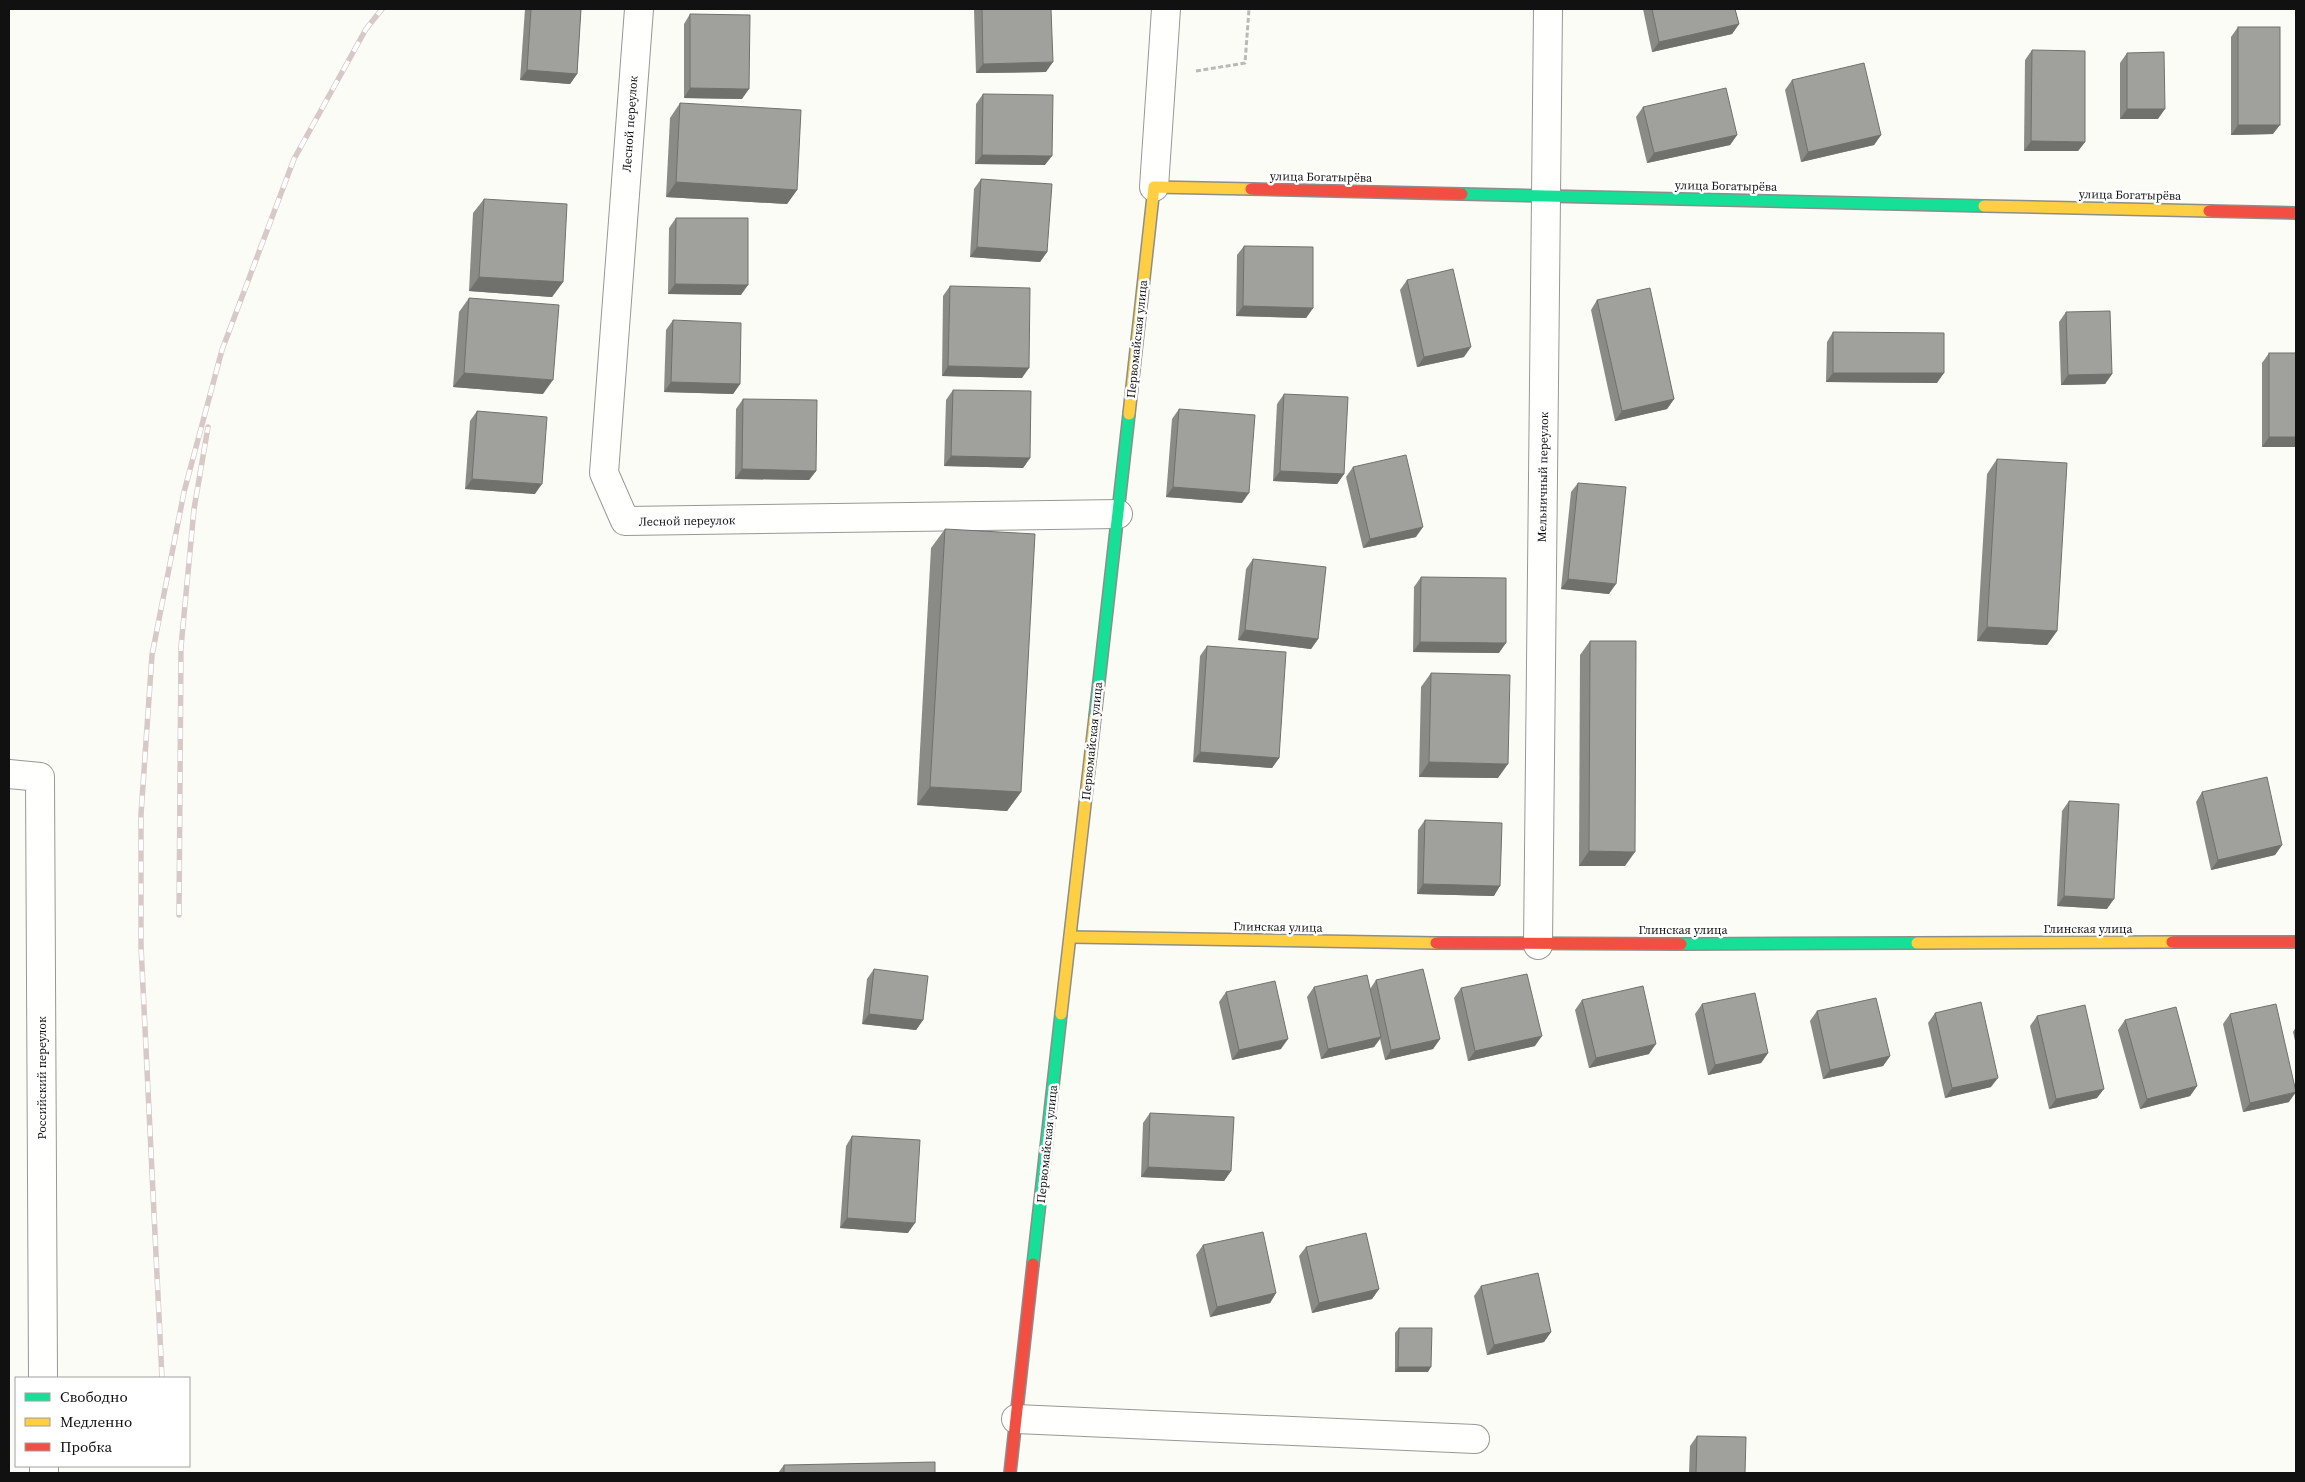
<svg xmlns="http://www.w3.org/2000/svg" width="2305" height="1482" viewBox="0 0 2305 1482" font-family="'Source Serif 4',serif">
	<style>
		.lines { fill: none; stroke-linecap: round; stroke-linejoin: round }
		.street-casing { stroke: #979795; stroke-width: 30 }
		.fast-casing { stroke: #8d8d8b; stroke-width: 14 }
		.slow-casing { stroke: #8d8d8b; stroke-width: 14 }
		.jam-casing { stroke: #8d8d8b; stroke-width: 14 }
		.path { stroke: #b9b9b8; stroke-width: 3; stroke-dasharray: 5 2.5; stroke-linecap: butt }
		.street { stroke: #fffffe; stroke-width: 28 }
		.fast { stroke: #16e098; stroke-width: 11 }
		.slow { stroke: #ffcf43; stroke-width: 11 }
		.jam { stroke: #f24e42; stroke-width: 11 }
		.rail-casing { stroke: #d7c9c7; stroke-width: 5.5 }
		.rail { stroke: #fff; stroke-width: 4; stroke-dasharray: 11; stroke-linecap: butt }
		.wall { fill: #8a8a86 }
		.shaded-wall { fill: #70706d }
		.building { fill: #a0a09c; stroke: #70706d }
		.labels { text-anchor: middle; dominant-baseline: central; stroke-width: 5; stroke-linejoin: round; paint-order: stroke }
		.street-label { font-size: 12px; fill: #111; stroke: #fff }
	</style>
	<rect width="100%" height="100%" fill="#fcfcf7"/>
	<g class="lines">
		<defs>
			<g id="street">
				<path d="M639,9L604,473L625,521L1118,514"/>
				<path d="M1154,187L1166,9"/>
				<path d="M9,774L40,777L43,1378"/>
				<path d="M1538,945L1548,9"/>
				<path d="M1016,1419L1475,1439"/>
				<path d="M44,1466V1473"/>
			</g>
			<g id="fast">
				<path d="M1462,194L1984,206"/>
				<path d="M1095,717L1129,414"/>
				<path d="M1681,944L1917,943"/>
				<path d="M1033,1264L1061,1014"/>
			</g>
			<g id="slow">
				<path d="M1984,206L2209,211"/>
				<path d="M1129,414L1154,187L1251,189"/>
				<path d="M1070,937L1436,943"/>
				<path d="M1917,943L2172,942"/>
				<path d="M1061,1014L1095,717"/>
			</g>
			<g id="jam">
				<path d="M1251,189L1462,194"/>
				<path d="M2209,211L2296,213"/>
				<path d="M2172,942H2296"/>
				<path d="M1436,943L1681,944"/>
				<path d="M1010,1473L1033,1264"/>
			</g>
		</defs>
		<!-- street casing -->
		<use href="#street" class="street-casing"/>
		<!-- fast casing -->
		<use href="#fast" class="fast-casing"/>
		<!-- slow casing -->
		<use href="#slow" class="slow-casing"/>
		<!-- jam casing -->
		<use href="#jam" class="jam-casing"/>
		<!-- path -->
		<path class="path" d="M1196,71L1245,63L1249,9"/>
		<!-- street -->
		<use href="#street" class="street"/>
		<!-- fast -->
		<use href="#fast" class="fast"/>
		<!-- slow -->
		<use href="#slow" class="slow"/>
		<!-- jam -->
		<use href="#jam" class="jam"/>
		<defs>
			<g id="rail">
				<path d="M179,915L181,647L194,509L208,427"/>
				<path d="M162,1378L141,946V814L152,655L184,492L222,350L294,159L366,29L382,9"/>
			</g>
		</defs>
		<!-- rail casing -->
		<use href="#rail" class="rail-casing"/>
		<!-- rail -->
		<use href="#rail" class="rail"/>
	</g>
	<!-- wall -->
	<g class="wall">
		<path d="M525,9H581L577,74L570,84L520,80Z"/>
		<path d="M975,9H982L1046,72L976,73L974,10Z"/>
		<path d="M1643,9H1735L1739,24L1732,34L1652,52Z"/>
		<path d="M690,14L742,99L684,98V24Z"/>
		<path d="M2238,27L2273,134L2231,135V37Z"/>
		<path d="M2032,50L2085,142L2078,151H2024L2025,60Z"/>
		<path d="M2127,53L2158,119H2120V63Z"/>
		<path d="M1792,80L1881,135L1874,145L1801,162L1785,90Z"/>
		<path d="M983,94L1045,165L975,164L976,104Z"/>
		<path d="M680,103L797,190L787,204L666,197L670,118Z"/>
		<path d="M1643,107L1737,135L1730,145L1647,163L1636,117Z"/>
		<path d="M981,179L1047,252L1040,262L970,257L974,189Z"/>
		<path d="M484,199L563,282L552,297L469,291L473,213Z"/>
		<path d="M676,218L741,295L668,294L669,228Z"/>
		<path d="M1244,246L1313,308L1306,318L1236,316L1237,255Z"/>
		<path d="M1407,280L1464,357L1417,367L1400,290Z"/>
		<path d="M950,286L1022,378L942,376L943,296Z"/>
		<path d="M469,298L543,394L453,387L459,312Z"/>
		<path d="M1597,300L1674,399L1667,409L1615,421L1591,310Z"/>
		<path d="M2066,312L2112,374L2105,384L2061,385L2059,322Z"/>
		<path d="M673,320L740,384L733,394L664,392L666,330Z"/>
		<path d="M1833,332L1937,383L1826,382L1827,342Z"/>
		<path d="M2269,353H2296V447H2262V363Z"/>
		<path d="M953,390L1030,458L1023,468L944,466L946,400Z"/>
		<path d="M1284,394L1344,474L1337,484L1273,481L1277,404Z"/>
		<path d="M743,399L816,471L809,480L735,479L736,409Z"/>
		<path d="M1179,409L1242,503L1166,497L1172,419Z"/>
		<path d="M477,411L535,494L465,489L470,421Z"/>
		<path d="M1997,459L2057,631L2047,645L1977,641L1987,474Z"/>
		<path d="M1353,467L1416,537L1363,548L1346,477Z"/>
		<path d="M1578,483L1609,594L1561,589L1571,492Z"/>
		<path d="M945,529L1021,792L1007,811L917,805L931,548Z"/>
		<path d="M1253,559L1318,639L1311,649L1238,640L1246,569Z"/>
		<path d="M1421,577L1499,653L1413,652L1414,587Z"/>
		<path d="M1590,641L1625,866H1579L1580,655Z"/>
		<path d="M1207,646L1279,758L1272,768L1193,762L1200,656Z"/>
		<path d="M1431,673L1498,778L1419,777L1421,687Z"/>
		<path d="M2202,792L2282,845L2275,855L2211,870L2196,802Z"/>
		<path d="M2069,801L2107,909L2057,906L2062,811Z"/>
		<path d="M1425,820L1494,896L1417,894L1418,830Z"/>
		<path d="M874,969L923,1020L916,1030L862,1024L867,979Z"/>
		<path d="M1376,980L1440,1039L1433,1049L1385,1060L1380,1039L1374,1047L1321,1059L1307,997L1314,987L1370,989Z"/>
		<path d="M1461,988L1535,1046L1468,1061L1454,998Z"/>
		<path d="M1226,992L1281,1049L1232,1060L1219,1002Z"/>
		<path d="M1582,1000L1649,1054L1589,1068L1575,1010Z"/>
		<path d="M1702,1004L1768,1053L1761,1063L1708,1075L1695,1014Z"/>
		<path d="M1817,1011L1890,1056L1883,1066L1823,1079L1810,1021Z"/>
		<path d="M1935,1013L1991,1087L1945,1098L1928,1023Z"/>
		<path d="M2230,1014L2289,1102L2243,1112L2223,1024Z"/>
		<path d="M2037,1016L2097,1098L2049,1109L2030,1026Z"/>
		<path d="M2125,1020L2197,1086L2190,1096L2140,1109L2118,1030Z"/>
		<path d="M2296,1027V1045L2293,1032Z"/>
		<path d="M1150,1113L1231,1171L1224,1181L1141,1177L1143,1123Z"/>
		<path d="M852,1136L908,1233L840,1228L846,1146Z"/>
		<path d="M1203,1245L1276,1293L1270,1303L1210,1317L1196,1255Z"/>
		<path d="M1306,1247L1379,1289L1372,1299L1312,1313L1299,1256Z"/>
		<path d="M1481,1286L1551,1332L1544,1342L1487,1355L1474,1296Z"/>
		<path d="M1399,1328L1428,1372H1395V1333Z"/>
		<path d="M1697,1436L1745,1473H1689L1690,1446Z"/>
		<path d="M784,1465L935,1473H778Z"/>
	</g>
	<!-- shaded-wall -->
	<g class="shaded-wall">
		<path d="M1739,24L1732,34L1652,52L1659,42Z"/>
		<path d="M1053,62L1046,72L976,73L983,64Z"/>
		<path d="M527,70L577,74L570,84L520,80Z"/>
		<path d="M690,88L749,89L742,99L684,98Z"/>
		<path d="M2127,109H2165L2158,119H2120Z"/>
		<path d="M2238,125H2280L2273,134L2231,135Z"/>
		<path d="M1737,135L1730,145L1647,163L1654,153Z"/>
		<path d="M1881,135L1874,145L1801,162L1808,152Z"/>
		<path d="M2031,141L2085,142L2078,151H2024Z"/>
		<path d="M982,155L1052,156L1045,165L975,164Z"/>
		<path d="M676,182L797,190L787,204L666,197Z"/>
		<path d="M977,247L1047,252L1040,262L970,257Z"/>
		<path d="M479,277L563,282L552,297L469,291Z"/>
		<path d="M675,284L748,285L741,295L668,294Z"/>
		<path d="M1243,306L1313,308L1306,318L1236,316Z"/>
		<path d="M1471,347L1464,357L1417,367L1424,357Z"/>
		<path d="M948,366L1029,368L1022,378L942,376Z"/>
		<path d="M464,373L553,380L543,394L453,387Z"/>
		<path d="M1833,373H1944L1937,383L1826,382Z"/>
		<path d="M2112,374L2105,384L2061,385L2068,375Z"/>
		<path d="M671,382L740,384L733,394L664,392Z"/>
		<path d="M1674,399L1667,409L1615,421L1622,411Z"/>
		<path d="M2269,437H2296V447H2262Z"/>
		<path d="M951,456L1030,458L1023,468L944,466Z"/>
		<path d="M742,469L816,471L809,480L735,479Z"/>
		<path d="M1280,471L1344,474L1337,484L1273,481Z"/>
		<path d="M472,479L542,484L535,494L465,489Z"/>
		<path d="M1173,487L1249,493L1242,503L1166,497Z"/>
		<path d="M1423,527L1416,537L1363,548L1370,539Z"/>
		<path d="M1568,579L1616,584L1609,594L1561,589Z"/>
		<path d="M1987,627L2057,631L2047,645L1977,641Z"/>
		<path d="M1245,630L1318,639L1311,649L1238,640Z"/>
		<path d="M1420,642L1506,643L1499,653L1413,652Z"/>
		<path d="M1200,752L1279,758L1272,768L1193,762Z"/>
		<path d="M1429,762L1508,764L1498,778L1419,777Z"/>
		<path d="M930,787L1021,792L1007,811L917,805Z"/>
		<path d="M2282,845L2275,855L2211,870L2218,860Z"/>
		<path d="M1589,851L1635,852L1625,866H1579Z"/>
		<path d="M1423,884L1500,886L1494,896L1417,894Z"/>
		<path d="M2064,896L2114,899L2107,909L2057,906Z"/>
		<path d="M869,1014L923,1020L916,1030L862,1024Z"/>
		<path d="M1542,1036L1535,1046L1468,1061L1475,1051Z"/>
		<path d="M1381,1037L1374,1047L1321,1059L1328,1049Z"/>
		<path d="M1288,1039L1281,1049L1232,1060L1239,1050Z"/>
		<path d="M1440,1039L1433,1049L1385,1060L1391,1050Z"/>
		<path d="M1656,1044L1649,1054L1589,1068L1596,1058Z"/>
		<path d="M1768,1053L1761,1063L1708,1075L1715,1065Z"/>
		<path d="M1890,1056L1883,1066L1823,1079L1830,1070Z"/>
		<path d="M1998,1078L1991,1087L1945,1098L1952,1088Z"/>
		<path d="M2197,1086L2190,1096L2140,1109L2147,1099Z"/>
		<path d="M2104,1089L2097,1098L2049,1109L2056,1099Z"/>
		<path d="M2296,1092L2289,1102L2243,1112L2250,1103Z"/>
		<path d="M1148,1167L1231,1171L1224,1181L1141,1177Z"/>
		<path d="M847,1218L915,1223L908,1233L840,1228Z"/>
		<path d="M1379,1289L1372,1299L1312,1313L1319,1303Z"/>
		<path d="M1276,1293L1270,1303L1210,1317L1217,1307Z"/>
		<path d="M1551,1332L1544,1342L1487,1355L1494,1345Z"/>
		<path d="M1398,1367H1431L1428,1372H1395Z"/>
	</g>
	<!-- building -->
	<g class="building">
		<path d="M531,9H581L577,74L527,70Z"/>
		<path d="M982,9H1051L1053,62L983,64Z"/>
		<path d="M1652,9H1735L1739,24L1659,42Z"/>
		<path d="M690,14L750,15L749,89L690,88Z"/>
		<rect x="2238" y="27" width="42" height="98"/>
		<path d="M2032,50L2085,51V142L2031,141Z"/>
		<path d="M2164,52L2165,109H2127V53Z"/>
		<path d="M1864,63L1881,135L1808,152L1792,80Z"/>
		<path d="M1726,88L1737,135L1654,153L1643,107Z"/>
		<path d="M983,94L1053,95L1052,156L982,155Z"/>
		<path d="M680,103L801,110L797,190L676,182Z"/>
		<path d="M981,179L1052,184L1047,252L977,247Z"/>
		<path d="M484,199L567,204L563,282L479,277Z"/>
		<path d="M676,218H748V285L675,284Z"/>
		<path d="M1244,246L1313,247V308L1243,306Z"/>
		<path d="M1453,269L1471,347L1424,357L1407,280Z"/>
		<path d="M950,286L1030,288L1029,368L948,366Z"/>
		<path d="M1650,288L1674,399L1622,411L1597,300Z"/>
		<path d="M469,298L559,305L553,380L464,373Z"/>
		<path d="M2110,311L2112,374L2068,375L2066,312Z"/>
		<path d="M673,320L741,323L740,384L671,382Z"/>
		<path d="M1833,332L1944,333V373H1833Z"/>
		<rect x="2269" y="353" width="27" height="84"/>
		<path d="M953,390L1031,391L1030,458L951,456Z"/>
		<path d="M1284,394L1348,397L1344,474L1280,471Z"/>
		<path d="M743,399L817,400L816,471L742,469Z"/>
		<path d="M1179,409L1255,415L1249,493L1173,487Z"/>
		<path d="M477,411L547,417L542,484L472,479Z"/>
		<path d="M1406,455L1423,527L1370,539L1353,467Z"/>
		<path d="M1997,459L2067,463L2057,631L1987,627Z"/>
		<path d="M1578,483L1626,487L1616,584L1568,579Z"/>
		<path d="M945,529L1035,534L1021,792L930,787Z"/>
		<path d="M1253,559L1326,567L1318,639L1245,630Z"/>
		<path d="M1421,577L1506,578V643L1420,642Z"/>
		<path d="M1590,641H1636L1635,852L1589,851Z"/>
		<path d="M1207,646L1286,652L1279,758L1200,752Z"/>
		<path d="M1431,673L1510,675L1508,764L1429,762Z"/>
		<path d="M2267,777L2282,845L2218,860L2202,792Z"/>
		<path d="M2069,801L2119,804L2114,899L2064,896Z"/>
		<path d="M1425,820L1502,823L1500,886L1423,884Z"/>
		<path d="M874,969L928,976L923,1020L869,1014Z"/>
		<path d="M1423,969L1440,1039L1391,1050L1376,980Z"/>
		<path d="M1527,974L1542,1036L1475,1051L1461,988Z"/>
		<path d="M1367,975L1381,1037L1328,1049L1314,987Z"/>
		<path d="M1275,981L1288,1039L1239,1050L1226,992Z"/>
		<path d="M1643,986L1656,1044L1596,1058L1582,1000Z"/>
		<path d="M1755,993L1768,1053L1715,1065L1702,1004Z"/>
		<path d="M1876,998L1890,1056L1830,1070L1817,1011Z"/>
		<path d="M1981,1002L1998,1078L1952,1088L1935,1013Z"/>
		<path d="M2276,1004L2296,1092L2250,1103L2230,1014Z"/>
		<path d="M2085,1005L2104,1089L2056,1099L2037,1016Z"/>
		<path d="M2176,1007L2197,1086L2147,1099L2125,1020Z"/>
		<path d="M1150,1113L1234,1117L1231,1171L1148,1167Z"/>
		<path d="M852,1136L920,1140L915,1223L847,1218Z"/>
		<path d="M1263,1232L1276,1293L1217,1307L1203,1245Z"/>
		<path d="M1366,1233L1379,1289L1319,1303L1306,1247Z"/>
		<path d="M1538,1273L1551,1332L1494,1345L1481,1286Z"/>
		<path d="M1399,1328H1432L1431,1367H1398Z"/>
		<path d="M1697,1436L1746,1437L1745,1473H1696Z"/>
		<path d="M935,1462V1473H784V1465Z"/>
	</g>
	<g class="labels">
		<!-- street labels -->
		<g class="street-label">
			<text transform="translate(630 124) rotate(-86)">Лесной переулок</text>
			<text transform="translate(1321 177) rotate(1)">улица Богатырёва</text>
			<text transform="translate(1726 186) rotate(1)">улица Богатырёва</text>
			<text transform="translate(2130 195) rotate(1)">улица Богатырёва</text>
			<text transform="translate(1137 339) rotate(-84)">Первомайская улица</text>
			<text transform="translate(1543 477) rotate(-89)">Мельничный переулок</text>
			<text transform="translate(687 521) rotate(-1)">Лесной переулок</text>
			<text transform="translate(1092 741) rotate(-84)">Первомайская улица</text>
			<text transform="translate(1278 927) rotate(1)">Глинская улица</text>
			<text x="2088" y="929">Глинская улица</text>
			<text x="1683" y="930">Глинская улица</text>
			<text transform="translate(42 1078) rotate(-90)">Российский переулок</text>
			<text transform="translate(1047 1144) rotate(-84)">Первомайская улица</text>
		</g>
	</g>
	<!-- border -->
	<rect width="2305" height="1482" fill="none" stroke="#111111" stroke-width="20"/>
	<!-- legend -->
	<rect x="15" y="1377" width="175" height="90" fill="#ffffff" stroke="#a0a0a0"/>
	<rect x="25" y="1393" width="25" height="8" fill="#16e098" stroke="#a0a0a0"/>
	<text x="60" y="1402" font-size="15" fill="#111111">Свободно</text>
	<rect x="25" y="1418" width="25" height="8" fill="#ffcf43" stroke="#a0a0a0"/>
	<text x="60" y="1427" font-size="15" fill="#111111">Медленно</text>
	<rect x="25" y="1443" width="25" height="8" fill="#f24e42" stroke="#a0a0a0"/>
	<text x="60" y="1452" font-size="15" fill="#111111">Пробка</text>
</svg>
